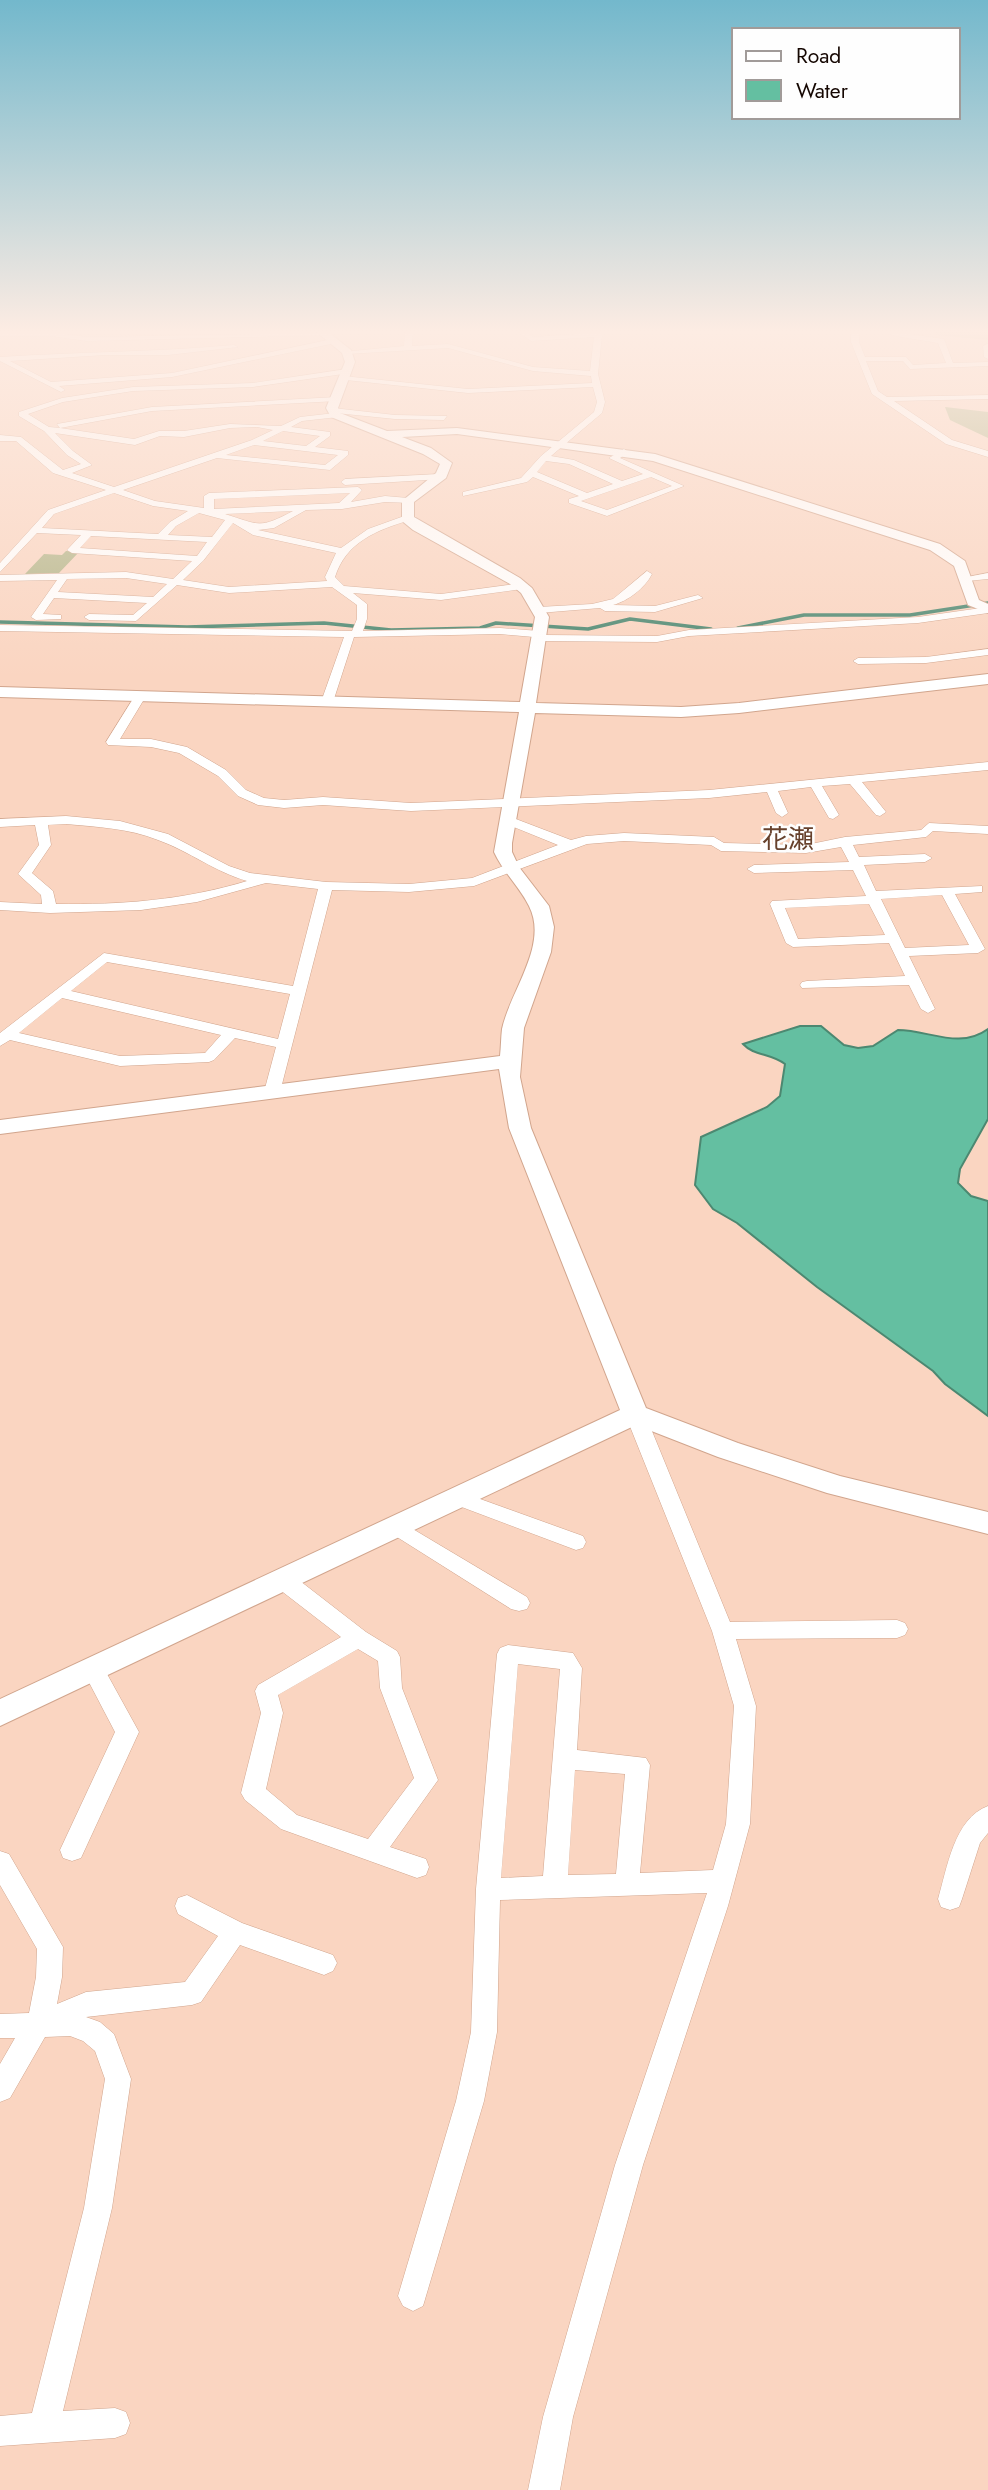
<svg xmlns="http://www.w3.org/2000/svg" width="988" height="2490" viewBox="0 0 988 2490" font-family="Jost,'Noto Sans JP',sans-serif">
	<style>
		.green { fill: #b2b487 }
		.water { fill: #64bfa1; stroke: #4c8871; stroke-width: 2 }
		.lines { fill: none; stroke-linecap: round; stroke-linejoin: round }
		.stream { stroke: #4c8871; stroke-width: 3.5 }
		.street-casing { stroke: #d1a58d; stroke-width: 1 }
		.secondary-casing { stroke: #d1a58d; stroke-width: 2 }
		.street { fill: #fff; fill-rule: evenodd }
		.secondary { fill: #fff; fill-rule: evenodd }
		.labels { text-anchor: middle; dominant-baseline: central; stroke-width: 5; stroke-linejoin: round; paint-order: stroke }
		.far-quarter-label { font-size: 26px; fill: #67412c; stroke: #fefefe }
	</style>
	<rect width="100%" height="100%" fill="#fad5c1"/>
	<!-- green -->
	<g class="green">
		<path d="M932,329H988V340L936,335Z"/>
		<path d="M945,407L988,412V438L950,420Z"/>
		<path d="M66,551L79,552L59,573L25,574L44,554L62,555Z"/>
	</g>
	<!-- water -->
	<path class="water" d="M800,1026H821L844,1045L858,1048L873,1046L898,1030C929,1030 959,1050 988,1029V1119L960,1169L958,1183L971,1196L988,1201V1416L945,1384L933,1371L817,1287L737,1223L713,1209L695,1185L701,1137L767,1107L780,1096L785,1064C770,1053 754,1056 743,1044Z"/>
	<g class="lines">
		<!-- stream -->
		<g class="stream">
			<path d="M0,622L187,627L324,623L391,630L480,628L496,623L588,629L630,619L711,629"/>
			<path d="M738,628L804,615H910L988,603"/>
		</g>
		<defs>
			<g id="street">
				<path d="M405,329H413L412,346L448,344L533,367L590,371L594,337L531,341L514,329H522L533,337L593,333L591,329H597L602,335L598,374L605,402L602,413L551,456L574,460L622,481L643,474L609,458L624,449L628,452L620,458L684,486L607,516L569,503V499L579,496L533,477L527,482L463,496V492L521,478L541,456L594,412L597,402L593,387L468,393L346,380L343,376L468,389L592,383L591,376L533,371L448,348L347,354L343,352L404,346ZM546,461L569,464L613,484L587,493L537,472ZM651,477L672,486L607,510L581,501Z"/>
				<path d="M495,329H508L504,331Z"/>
				<path d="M851,329H859V342L865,357H906L913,365L946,363L938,343L896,336L873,329L944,339L953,363L988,362V366L910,369L903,361H866L878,391L887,397L988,395V399L894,401L952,440L988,451V457L946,444L872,394L851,342Z"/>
				<path d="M0,332H51L87,337L326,333L330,335L87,341L51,336H0Z"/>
				<path d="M328,340L331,344L172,377L59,386L65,390L61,392L0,361V357C78,352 156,352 234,345L238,347L168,355H105L10,361L51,382L172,373Z"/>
				<path d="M987,344H988V359L984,357L983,346Z"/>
				<path d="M347,369L350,373L253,387L133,391L63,402L28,414L49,427L60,428L57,424L152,407L337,397L341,399L337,401L152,411L60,428L134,439L159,431H184L230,424L281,426L300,417L335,413L329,410L333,408L395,415L447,416L444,420L395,419L336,413L338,417L302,421L291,427L330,432V436L315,447L348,451V455L330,470L217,458L123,490L155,501L204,508V496L209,493L358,487L362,490L351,502L385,496L408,498L411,499V503L385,502L342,509L306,510L274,528L258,530L341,548L368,529L407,515L410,516V520C377,530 346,542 335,577L344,586L441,594L522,583L527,586L522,589L441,600L353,593L367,604V619L363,631L500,628L539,631L544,635L657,636L689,630L918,617L988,607V613L918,623L689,636L657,642L538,641L534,637L500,634L354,637L333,702L327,705L321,702L344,637L0,631V625L352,631L357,619V605L332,587L229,593L177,585L136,621L89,620L84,617L89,614L133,615L147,603L54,598L43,614L61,615V619L36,620L31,617L57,580L0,581V575L126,572L173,579L192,561L72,553L67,550L81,535L37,533L0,572V563L48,510L106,490L53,473L16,441H0V435L21,437L63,470L81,464L67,455L44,431L19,416V412L62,398L133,387L253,383ZM257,427L273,430L252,440L114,487L72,473L92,465L73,451L55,433L135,445L160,436L184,437L230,428ZM283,431L320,436L306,446L263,441ZM254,445L338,455L325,465L226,455ZM114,493L153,506L188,511L170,522L158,534L42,528L54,514ZM350,493L339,503L214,509V499ZM293,511C259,529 260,525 225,514ZM199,513L225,520L212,537L168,535L176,526ZM233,523L253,535L336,553L325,577L327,581L229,587L183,580L203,561ZM91,536L207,542L197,556L80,548ZM126,578L167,584L153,597L58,592L67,579Z"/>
				<path d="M439,474L442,475V479L345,485L341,482L345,479Z"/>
				<path d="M647,571L652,574C645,588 628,601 613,605L655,606L698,595L703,598L655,612L605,611L600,608L539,613L534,610L539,607L592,604L613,599Z"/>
				<path d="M988,573V579L967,581L962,578Z"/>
				<path d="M988,649V655L926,663L858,664L853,661L858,658L926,657Z"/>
				<path d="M136,694L146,696L120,739H151L187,747L226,770L246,790L264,798L284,800L323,797L411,803L709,790L988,762V770L862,782L886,812L880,816L876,815L850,784L822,786L839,815L833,819L829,818L811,787L778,791L788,813L782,817L776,813L767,792L709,798L411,811L323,805L284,808L258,805L238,796L218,776L179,753L151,747L108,745L106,742Z"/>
				<path d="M66,816L120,821L168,834L229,866L250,873L326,882L409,884L472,878L558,845L504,823L502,820L508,816L571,840L586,836L624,833L714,837L724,843L806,845L845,837L921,830L929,823L988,826V834L933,831L926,837L853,845L859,857L925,854L932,858L925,862L864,865L876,891L982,886V892L955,894L985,949L978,953L909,956L935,1009L928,1013L921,1009L909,985L802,988L800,985L802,982L807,981L905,976L889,943L793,947L786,943L770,904L772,901L866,896L853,870L754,873L747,869L754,865L849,862L841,847L806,853L721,851L711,845L624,841L587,844L474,886L409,892L332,890L280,1092L272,1097L264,1092L276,1047L235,1038L214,1060L209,1062L120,1066L10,1040L0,1046V1033L104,953L293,986L318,889L266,883L197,902L141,910L50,913L0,910V902L42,904L41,895L18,874L39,845L35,825L0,827V819ZM66,824C97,827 128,828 158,840C189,851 215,872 247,881C184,900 122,905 56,904L53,891L32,873L51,845L48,825ZM942,895L969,945L905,948L881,899ZM869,904L885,935L798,939L785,908ZM107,962L290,994L278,1039L71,991ZM62,998L221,1035L205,1053L120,1056L19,1033Z"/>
				<path d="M635,1407L642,1409L645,1414L730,1622L897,1620L905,1623L908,1629L905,1635L897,1638L736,1639L756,1706L750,1824L728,1906L643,2165L573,2417L560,2490H528L543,2417L615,2165L707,1893L500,1900L497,2032L484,2101L423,2306L413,2311L403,2306L398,2296L456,2101L471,2032L476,1889L497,1654L500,1648L508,1645L573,1653L582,1668L577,1750L646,1758L650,1765L640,1873L713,1870L726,1824L734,1706L712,1631L625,1414L628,1409ZM518,1664L560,1669L543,1876L501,1878ZM575,1770L625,1774L616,1874L568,1875Z"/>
				<path d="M458,1491L583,1536L586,1542L583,1548L576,1550L451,1503L448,1498L451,1493Z"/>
				<path d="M396,1519L527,1597L530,1603L527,1609L519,1611L511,1609L389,1532L386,1527L389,1522Z"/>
				<path d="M283,1572L291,1574L366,1632L397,1651L400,1657L402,1688L438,1780L390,1847L426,1859L429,1867L426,1875L417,1878L281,1829L245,1800L241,1793L261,1713L255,1691L258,1685L341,1637L275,1586L272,1580L275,1574ZM358,1649L378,1661L380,1688L414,1778L368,1839L297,1815L266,1789L283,1713L278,1695Z"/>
				<path d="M93,1660L101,1663L139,1732L81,1858L72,1861L63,1858L60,1850L115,1732L82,1669L85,1663Z"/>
				<path d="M988,1806V1833L980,1843L962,1899L959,1907L950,1910L941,1907L938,1899C947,1869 954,1818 988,1806Z"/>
				<path d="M0,1851L9,1854L63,1947L62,1977L57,2004L86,1992L185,1982L218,1936L178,1914L175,1906L178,1898L187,1895L242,1923L333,1955L337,1963L333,1971L324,1975L240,1945L201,2002L192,2005L86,2017L100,2022L114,2034L131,2079L112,2208L63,2411L115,2408L126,2412L130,2423L126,2434L115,2438L0,2446V2416L32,2413L84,2208L105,2079L95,2051L83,2041L70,2036L45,2037L10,2098L0,2102V2064L15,2038H0V2014L29,2013L36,1977L37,1949L0,1885Z"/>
			</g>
			<path id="secondary" d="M313,329H324L351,350L355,362L338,408L340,413L387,431L457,428L655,454L940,544L965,561L979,600L988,604V613L968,605L954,566L930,550L653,461L457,434L402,437L431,448L452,463L446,478L414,502V517L520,578L532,588L549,617L536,703L681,707L739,703L988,674V684L739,713L681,717L535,713L512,843V852L519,867L549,906L554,927L551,952L524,1028L520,1077L531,1128L646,1408L738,1443L840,1476L988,1512V1534L827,1493L718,1457L636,1425L0,1726V1699L620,1410L509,1128L499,1069L0,1134V1120L500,1056C501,1047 501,1037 502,1029C510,991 549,945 529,906C519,886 503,872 494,852L519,712L0,697V687L520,702L535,617L521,593L510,584L413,530L402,521V501L436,473L440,464L423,454L331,417L326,408L345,362L342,353Z"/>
		</defs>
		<!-- street casing -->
		<use href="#street" class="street-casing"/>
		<!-- secondary casing -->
		<use href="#secondary" class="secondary-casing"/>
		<!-- street -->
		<use href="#street" class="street"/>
		<!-- secondary -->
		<use href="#secondary" class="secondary"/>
	</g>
	<!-- sky -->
	<linearGradient id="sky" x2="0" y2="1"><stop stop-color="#73b8cc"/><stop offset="0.49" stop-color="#fdece3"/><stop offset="1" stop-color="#fdece3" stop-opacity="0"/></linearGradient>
	<rect width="988" height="677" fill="url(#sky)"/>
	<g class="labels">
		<!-- far-quarter labels -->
		<g class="far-quarter-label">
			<text x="788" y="839">花瀬</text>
		</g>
	</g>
	<!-- legend -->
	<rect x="732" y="28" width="228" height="91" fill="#fefefe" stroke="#a19b99" stroke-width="2"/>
	<rect x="746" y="51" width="35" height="10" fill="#ffffff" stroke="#a19b99" stroke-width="2"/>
	<text x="796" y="63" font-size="21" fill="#150702">Road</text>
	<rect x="746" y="80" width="35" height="21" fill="#64bfa1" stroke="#a19b99" stroke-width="2"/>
	<text x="796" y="98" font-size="21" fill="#150702">Water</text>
</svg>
